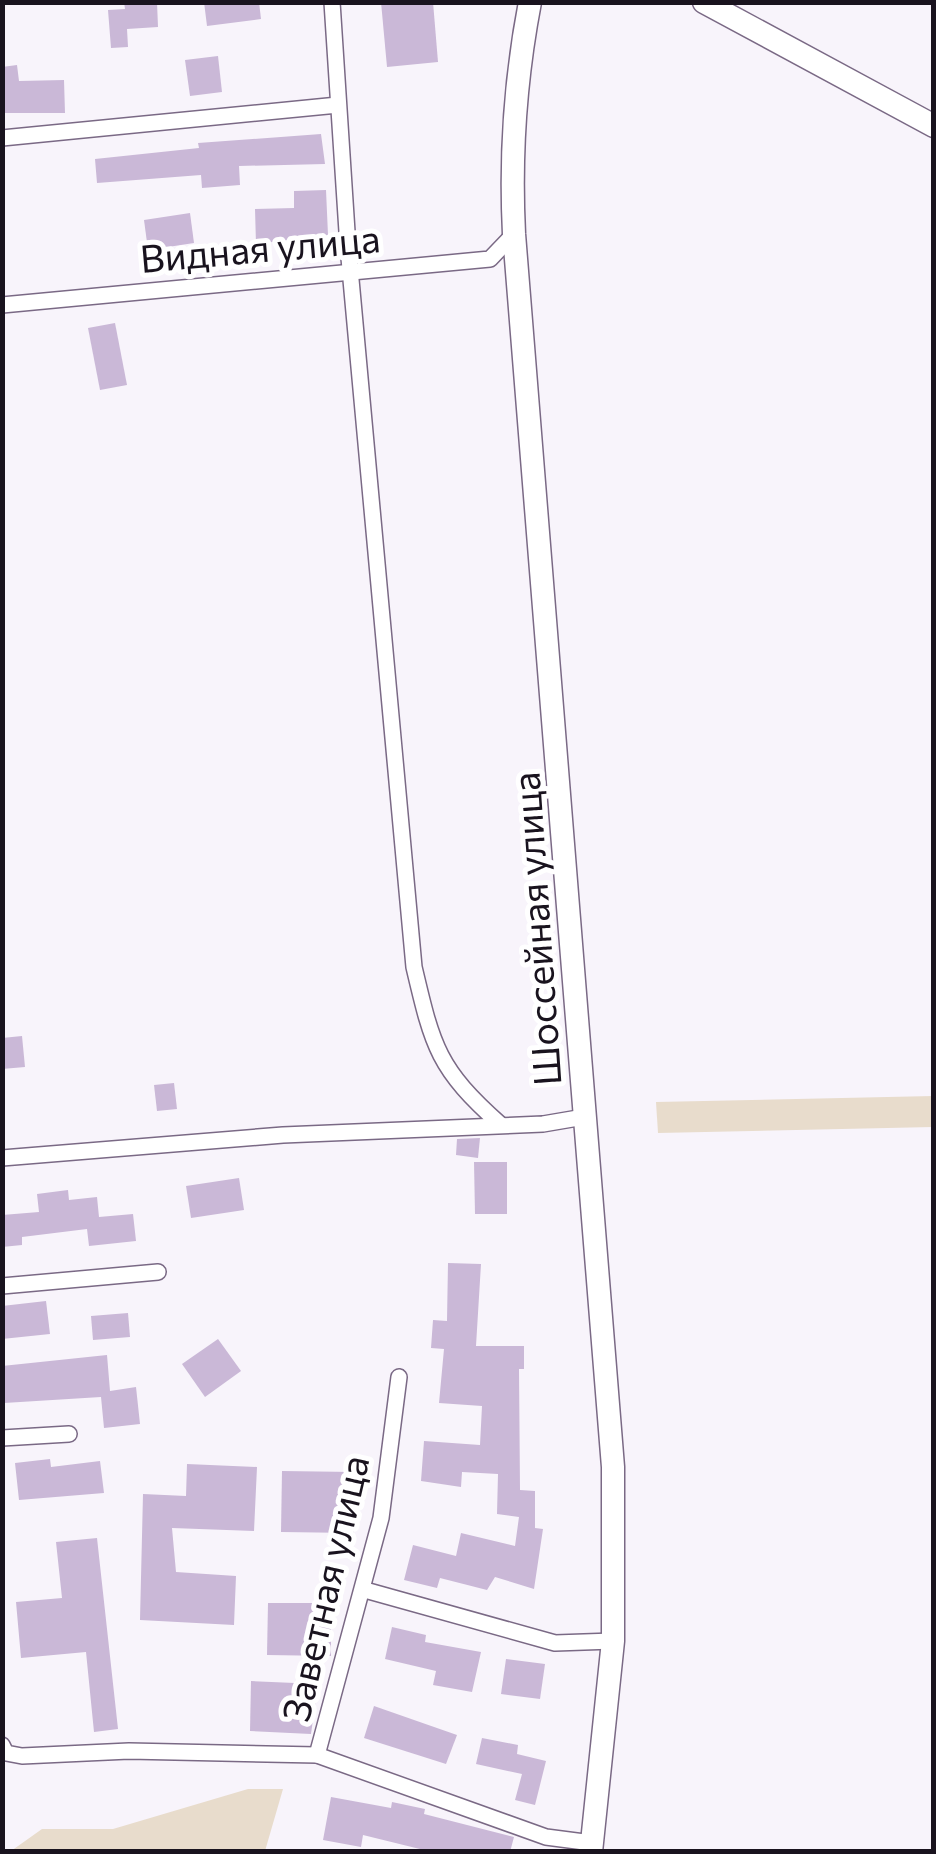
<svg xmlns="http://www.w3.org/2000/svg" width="936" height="1854" viewBox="0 0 936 1854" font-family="Commissioner,sans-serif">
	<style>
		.green { fill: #e8dccc }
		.building { fill: #cab8d7 }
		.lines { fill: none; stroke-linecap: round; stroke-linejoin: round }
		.street-casing { stroke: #7a6985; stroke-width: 18 }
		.secondary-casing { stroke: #7a6985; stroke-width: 25 }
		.street { stroke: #fff; stroke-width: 15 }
		.secondary { stroke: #fff; stroke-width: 22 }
		.labels { text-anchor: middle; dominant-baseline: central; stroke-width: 10; stroke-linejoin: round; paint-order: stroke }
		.street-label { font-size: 38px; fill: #19131e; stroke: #fff }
	</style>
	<rect width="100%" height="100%" fill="#f8f4fb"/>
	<!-- green -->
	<g class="green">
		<path d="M933,1096V1127L658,1133L656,1102Z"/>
		<path d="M248,1789H283L265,1851H11L42,1829H113Z"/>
	</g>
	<!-- building -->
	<g class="building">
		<path d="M124,2H157L158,27L127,29L128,47L111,48L108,10L125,9Z"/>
		<path d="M204,2H259L261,19L207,26Z"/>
		<path d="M381,2H433L438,62L387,67Z"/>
		<path d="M218,56L222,92L190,96L185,60Z"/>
		<path d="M17,65L19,81L64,80L65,113H2V67Z"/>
		<path d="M321,134L325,164L239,166L240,185L202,188L201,175L97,183L95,159L199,148L198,143Z"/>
		<path d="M326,190L328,235L256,244L255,209L294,208V191Z"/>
		<path d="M190,213L194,243L148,250L144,220Z"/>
		<path d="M115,323L127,385L100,390L88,328Z"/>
		<path d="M22,1036L25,1067L2,1069V1038Z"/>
		<path d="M174,1083L177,1109L157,1111L154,1085Z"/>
		<path d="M480,1138L478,1158L456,1155L457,1139Z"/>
		<path d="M474,1162H507V1214H475Z"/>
		<path d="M239,1178L244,1210L191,1218L186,1186Z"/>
		<path d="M68,1190L69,1200L97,1197L99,1217L133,1214L136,1241L89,1246L87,1229L22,1237V1245L2,1247V1215L39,1212L37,1194Z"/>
		<path d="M448,1263L481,1264L476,1346H524V1369H519L520,1490L535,1491V1528L543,1529L534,1589L495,1577L487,1590L440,1578L437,1588L404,1580L413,1545L456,1556L461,1533L515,1546L519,1517L497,1514L498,1474L462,1472L461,1487L421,1481L424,1441L480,1445L482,1406L439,1403L444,1349L431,1348L433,1320L447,1321Z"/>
		<path d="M46,1301L50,1334L2,1339V1306Z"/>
		<path d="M128,1313L130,1337L93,1340L91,1316Z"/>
		<path d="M218,1339L241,1371L205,1397L182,1364Z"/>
		<path d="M107,1355L110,1391L136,1387L140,1424L104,1428L101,1397L4,1403L2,1366Z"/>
		<path d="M50,1459L51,1467L100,1461L104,1493L19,1500L15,1463Z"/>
		<path d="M187,1464L257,1467L254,1531L172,1528L176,1572L236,1576L234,1625L140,1620L143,1494L186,1496Z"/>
		<path d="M282,1471L354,1472V1533L281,1532Z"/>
		<path d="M97,1538L118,1729L94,1732L86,1652L21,1658L16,1602L62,1598L56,1542Z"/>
		<path d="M268,1603H331V1656L267,1655Z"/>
		<path d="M392,1627L426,1635L425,1642L481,1652L472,1692L433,1685L436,1671L385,1659Z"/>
		<path d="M506,1659L545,1664L540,1699L501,1694Z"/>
		<path d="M251,1681L318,1684L311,1734L250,1731Z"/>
		<path d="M374,1706L457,1735L446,1764L364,1738Z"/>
		<path d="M482,1738L518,1745L517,1754L546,1761L535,1805L515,1800L522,1774L476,1764Z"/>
		<path d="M331,1797L391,1808L392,1802L425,1809L424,1814L514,1837L510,1852H432L363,1835L361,1847L323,1840Z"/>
	</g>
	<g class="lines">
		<defs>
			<g id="street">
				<path d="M332,2L348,247L414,967C433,1048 438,1069 501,1125"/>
				<path d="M2,138L338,105"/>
				<path d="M2,305L490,259L514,234"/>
				<path d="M2,1158L283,1135L543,1124L584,1117"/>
				<path d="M2,1286L158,1272"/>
				<path d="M2,1438L69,1434"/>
				<path d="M365,1590L555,1643L613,1641"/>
				<path d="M2,1745L6,1753L22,1756L129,1751L317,1755L546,1837L592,1843"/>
				<path d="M317,1755L381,1518L399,1377"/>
			</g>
			<g id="secondary">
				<path d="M530,2C515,80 510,155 514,234L613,1467V1641L591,1852"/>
				<path d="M704,2L934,126"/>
			</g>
		</defs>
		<!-- street casing -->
		<use href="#street" class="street-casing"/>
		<!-- secondary casing -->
		<use href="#secondary" class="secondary-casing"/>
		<!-- street -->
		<use href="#street" class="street"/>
		<!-- secondary -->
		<use href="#secondary" class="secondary"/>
	</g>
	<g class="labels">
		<!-- street labels -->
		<g class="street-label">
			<text transform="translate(260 247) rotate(-5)">Видная улица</text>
			<text transform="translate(535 929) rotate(-94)">Шоссейная улица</text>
			<text transform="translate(324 1588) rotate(-77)">Заветная улица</text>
		</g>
	</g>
	<!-- border -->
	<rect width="936" height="1854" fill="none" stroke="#19131e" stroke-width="10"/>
</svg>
